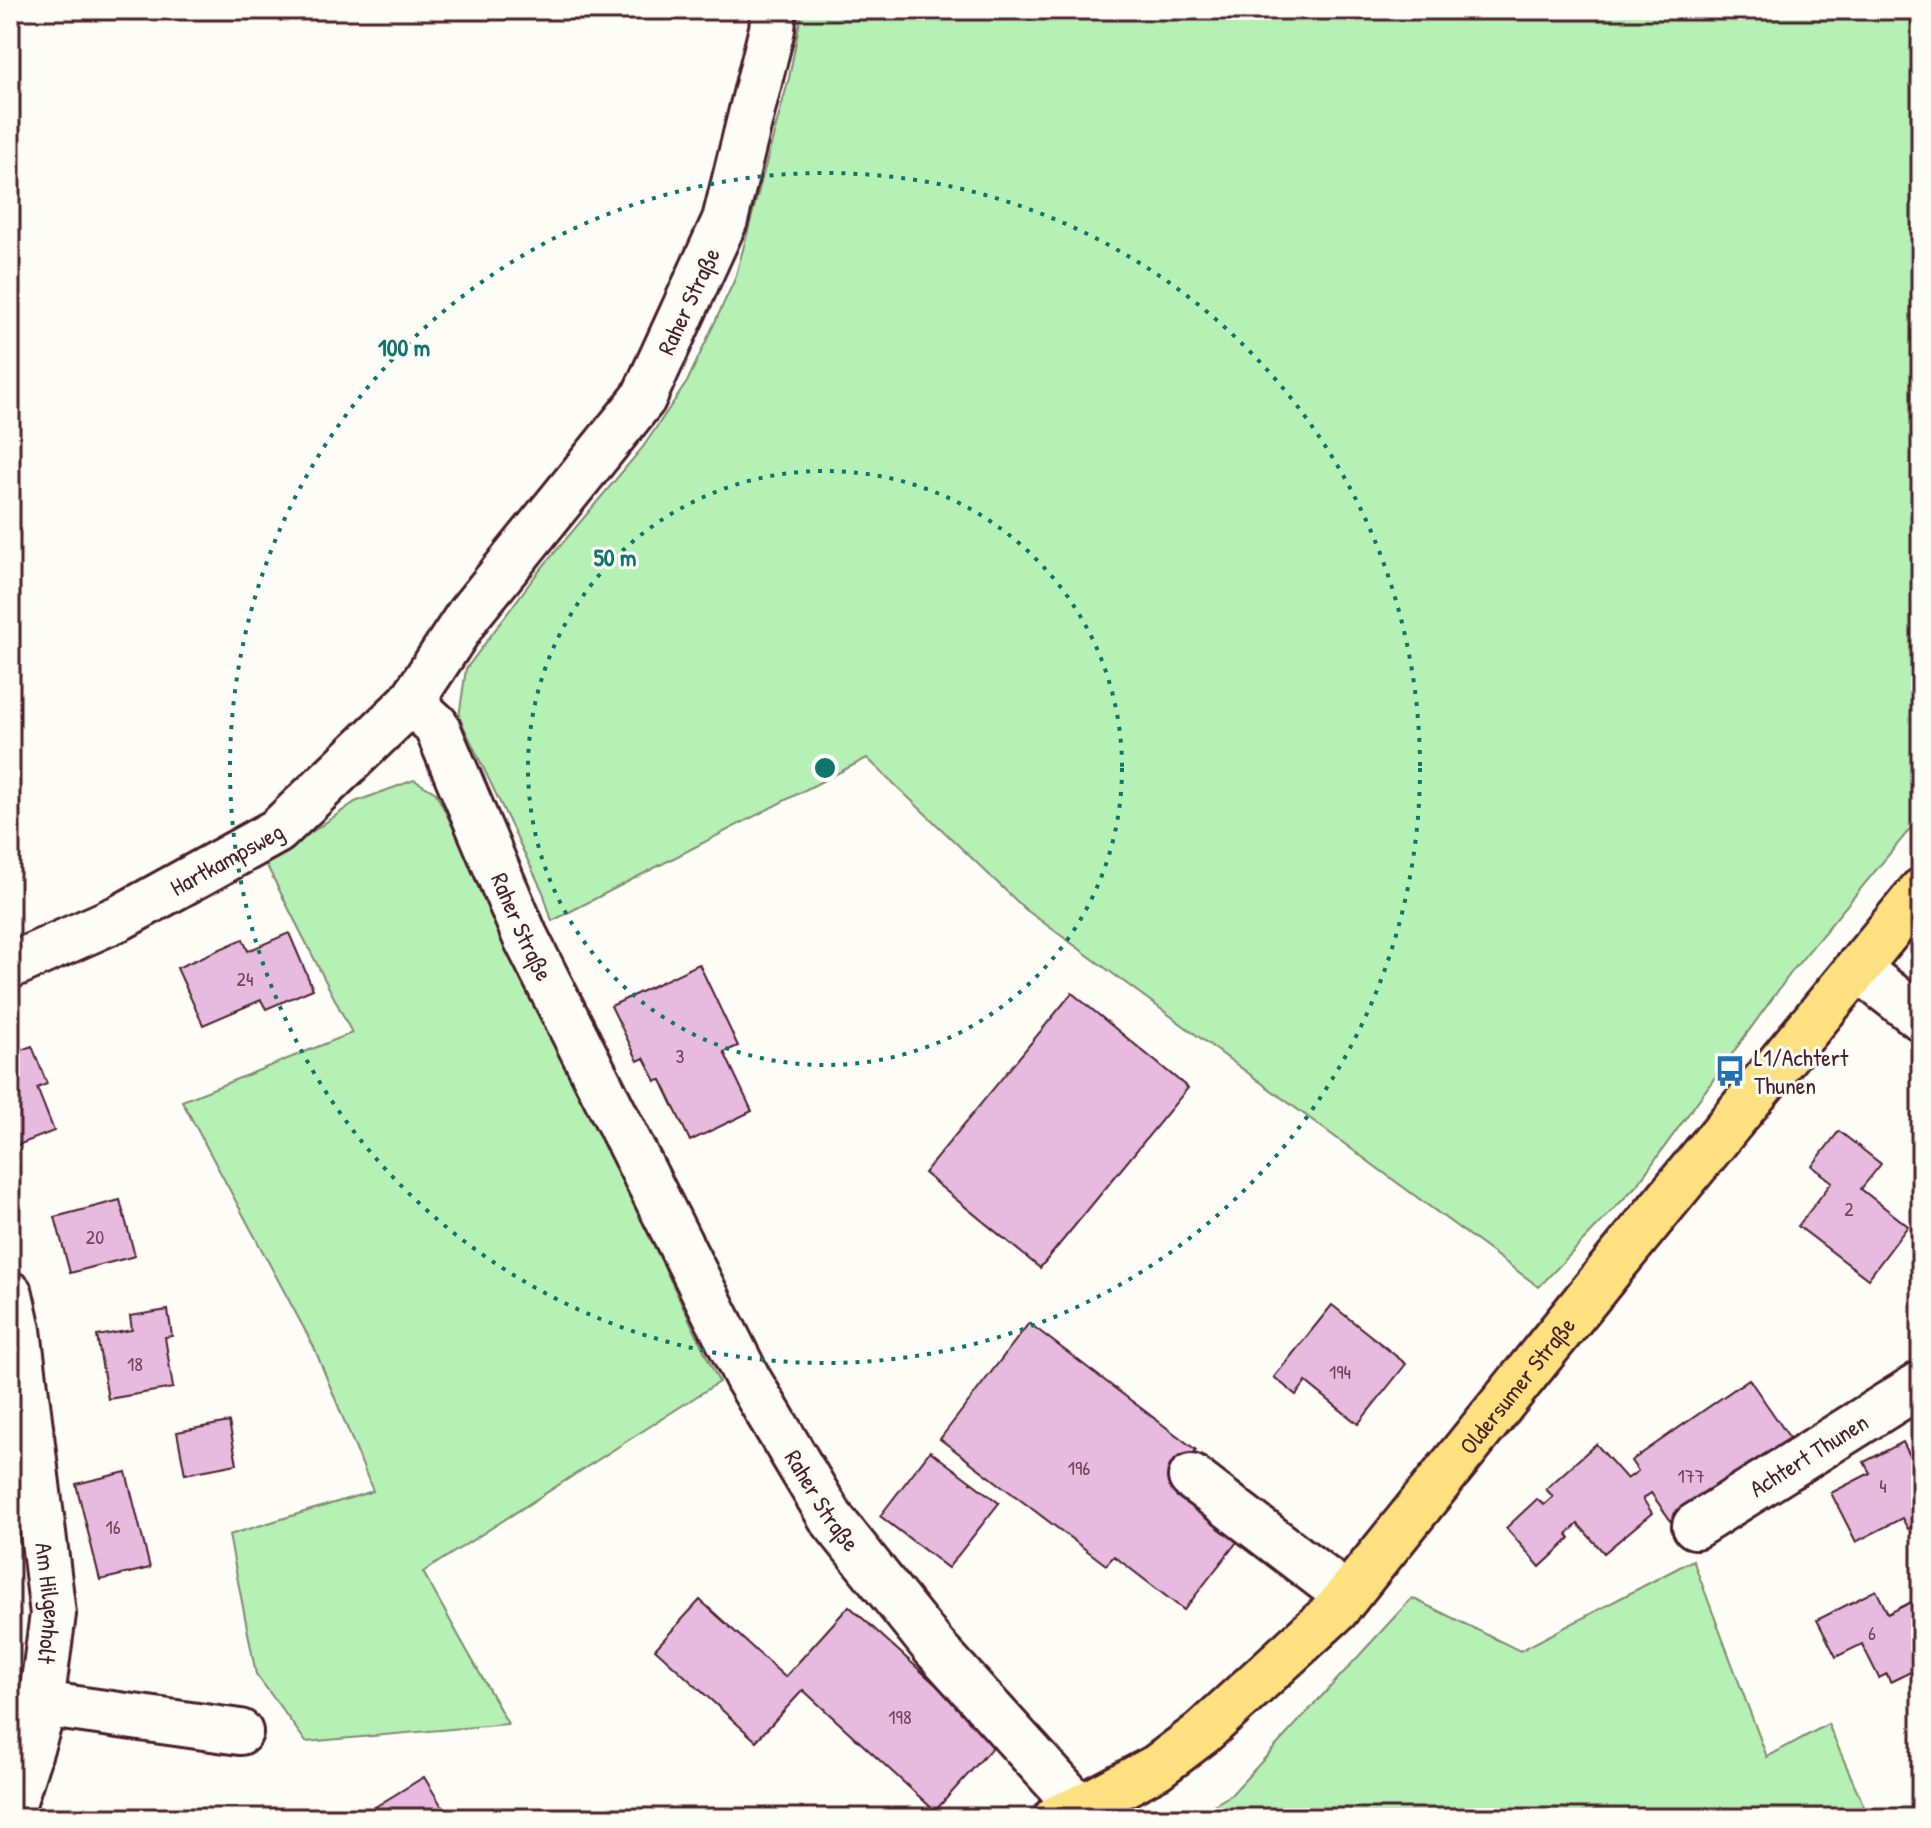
<svg xmlns="http://www.w3.org/2000/svg" width="1931" height="1828" viewBox="0 0 1931 1828" font-family="'Patrick Hand',sans-serif">
	<style>
		.green { fill: #b5f0b4; stroke: #808870; stroke-width: 2 }
		.building { fill: #e7bbdf; stroke: #4a1f2b; stroke-width: 2 }
		.lines { fill: none; stroke-linecap: round; stroke-linejoin: round }
		.minor-casing { stroke: #4a1f2b; stroke-width: 50 }
		.major-casing { stroke: #4a1f2b; stroke-width: 50 }
		.minor { stroke: #fdfcf7; stroke-width: 44 }
		.major { stroke: #fde080; stroke-width: 44 }
		.ring { fill: none; stroke: #0f766e; stroke-width: 4; stroke-dasharray: 4 8 }
		.labels { text-anchor: middle; dominant-baseline: central; stroke-width: 6; stroke-linejoin: round; paint-order: stroke }
		.number-label { font-size: 20px; fill: #714658 }
		.street-label { font-size: 24px; fill: #4a1f2b; stroke: #fdfcf7 }
		.poi-label { font-size: 24px; fill: #4a1f2b; stroke: #fdfcf7; text-anchor: start }
		.centre { fill: #0f766e; stroke: #fdfcf7; stroke-width: 4 }
		.ring-label { font-size: 24px; text-anchor: middle; font-weight: bold; fill: #0f766e; stroke: #fdfcf7; stroke-width: 6; stroke-linejoin: round; paint-order: stroke }
	</style>
	<rect width="100%" height="100%" fill="#fdfcf7"/>
	<filter id="ink" filterUnits="userSpaceOnUse"><feTurbulence type="fractalNoise" baseFrequency=".0125" numOctaves="2"/><feDisplacementMap in="SourceGraphic" scale="16" xChannelSelector="R" yChannelSelector="G"/><feConvolveMatrix kernelMatrix="1 2 1 2 8 2 1 2 1" color-interpolation-filters="sRGB"/></filter>
	<g filter="url(#ink)">
		<!-- green -->
		<g class="green">
			<path d="M802,10H1921V816L1793,970L1636,1186L1539,1287L1025,909L867,758L552,921L543,892L459,717L466,669L535,576L643,447L687,382L735,279L789,78Z"/>
			<path d="M414,780L436,793L510,943L719,1382L423,1572L508,1724L306,1742L256,1674L229,1535L373,1491L314,1347L182,1101L352,1033L266,864L355,802Z"/>
			<path d="M1693,1560L1767,1757L1828,1724L1869,1818H1191L1231,1795L1412,1598L1520,1651Z"/>
		</g>
		<!-- building -->
		<g class="building">
			<path d="M289,933L313,989L266,1009L261,1000L203,1025L177,968L243,939L248,951Z"/>
			<path d="M699,964L738,1046L724,1052L752,1111L690,1141L661,1080L656,1081L644,1058L638,1061L611,1006Z"/>
			<path d="M1072,993L1188,1088L1040,1268L924,1173Z"/>
			<path d="M32,1046L47,1084L37,1088L54,1131L18,1145L10,1125V1054Z"/>
			<path d="M1839,1131L1881,1164L1861,1189L1908,1226L1868,1279L1798,1226L1832,1182L1812,1166Z"/>
			<path d="M120,1200L135,1256L70,1273L55,1217Z"/>
			<path d="M1332,1305L1406,1364L1358,1424L1306,1382L1296,1395L1274,1377Z"/>
			<path d="M168,1310L172,1336L165,1337L173,1388L108,1399L97,1336L132,1330L130,1316Z"/>
			<path d="M1029,1323L1196,1450L1169,1484L1240,1538L1184,1610L1114,1556L1106,1565L940,1439Z"/>
			<path d="M1749,1379L1794,1444L1676,1528L1651,1493L1643,1499L1652,1513L1604,1553L1578,1524L1567,1534L1570,1539L1540,1567L1506,1528L1537,1499L1544,1505L1553,1497L1546,1489L1596,1444L1627,1479L1638,1471L1631,1461Z"/>
			<path d="M229,1422L237,1464L185,1474L177,1432Z"/>
			<path d="M1903,1442L1921,1478V1523L1908,1529L1902,1518L1856,1542L1831,1493L1870,1473L1864,1462Z"/>
			<path d="M930,1451L999,1503L948,1568L880,1516Z"/>
			<path d="M126,1472L150,1568L100,1580L76,1484Z"/>
			<path d="M1876,1590L1888,1614L1921,1597V1667L1890,1682L1887,1674L1879,1678L1862,1644L1836,1657L1817,1620Z"/>
			<path d="M700,1600L785,1677L849,1606L998,1741L935,1811L803,1690L756,1741L655,1649Z"/>
			<path d="M424,1777L449,1818H382L375,1807Z"/>
		</g>
		<g class="lines">
			<defs>
				<g id="minor">
					<path id="s1" d="M774,10L772,29L725,220L643,399L469,614L411,702L436,725L525,936L748,1379L831,1518L934,1647L1080,1808"/>
					<path id="s2" d="M10,966L121,917L277,831L411,702"/>
					<path d="M1857,968L1921,1018"/>
					<path id="s3" d="M10,1294L18,1330L53,1614L38,1726L10,1813"/>
					<path d="M1191,1477L1347,1596"/>
					<path id="s4" d="M1695,1526L1921,1384"/>
					<path d="M41,1704L240,1732"/>
				</g>
				<g id="major">
					<path id="s5" d="M1056,1818L1080,1808L1157,1767L1202,1733L1336,1610L1613,1266L1921,891"/>
				</g>
			</defs>
			<!-- minor casing -->
			<use href="#minor" class="minor-casing"/>
			<!-- major casing -->
			<use href="#major" class="major-casing"/>
			<!-- minor -->
			<use href="#minor" class="minor"/>
			<!-- major -->
			<use href="#major" class="major"/>
		</g>
	</g>
	<!-- distance rings -->
	<g class="ring">
		<circle cx="825" cy="768" r="297"/>
		<circle cx="825" cy="768" r="595"/>
	</g>
	<!-- icons -->
	<defs>
		<symbol id="bus-bare" viewBox="-9 -9 18 18"><path d="M-5-6H5V4H4V6H2V4H-2V6H-4V4H-5ZM-3.5-4V0h7V-4ZM-3.5 1.2v1.5H-2V1.2ZM2 1.2v1.5H3.5V1.2Z" fill="#1f6fb2" stroke="#fdfcf7" stroke-width="2.5" paint-order="stroke"/></symbol>
	</defs>
	<g fill-rule="evenodd">
		<use href="#bus-bare" x="1708" y="1049" width="44" height="44"/>
	</g>
	<g class="labels">
		<!-- number labels -->
		<g class="number-label">
			<text x="245" y="978">24</text>
			<text x="680" y="1055">3</text>
			<text x="1849" y="1208">2</text>
			<text x="95" y="1236">20</text>
			<text x="135" y="1363">18</text>
			<text x="1340" y="1371">194</text>
			<text x="1079" y="1467">196</text>
			<text x="1691" y="1475">177</text>
			<text x="1883" y="1485">4</text>
			<text x="113" y="1526">16</text>
			<text x="1872" y="1632">6</text>
			<text x="900" y="1716">198</text>
		</g>
		<!-- street labels -->
		<g class="street-label">
			<text transform="translate(688 301) rotate(-65)">Raher Straße</text>
			<text stroke="none"><textPath href="#s2" startOffset="242">Hartkampsweg</textPath></text>
			<text stroke="none"><textPath href="#s1" startOffset="1048">Raher Straße</textPath></text>
			<text stroke="none"><textPath href="#s5" startOffset="640">Oldersumer Straße</textPath></text>
			<text stroke="none"><textPath href="#s4" startOffset="134">Achtert Thunen</textPath></text>
			<text stroke="none"><textPath href="#s1" startOffset="1696">Raher Straße</textPath></text>
			<text stroke="none"><textPath href="#s3" startOffset="312">Am Hilgenholt</textPath></text>
		</g>
		<!-- poi labels -->
		<g class="poi-label">
			<text x="1754" y="1057">L1/Achtert<tspan x="1754" dy="28">Thunen</tspan></text>
		</g>
	</g>
	<circle cx="825" cy="768" r="12" class="centre"/>
	<g class="ring-label">
		<text x="404" y="356">100 m</text>
		<text x="615" y="566">50 m</text>
	</g>
	<!-- margin -->
	<rect width="1931" height="1828" fill="none" stroke="#fdfcf7" stroke-width="40"/>
	<rect x="20" y="20" width="1891" height="1788" fill="none" stroke="#4a1f2b" stroke-width="3" filter="url(#ink)"/>
</svg>
